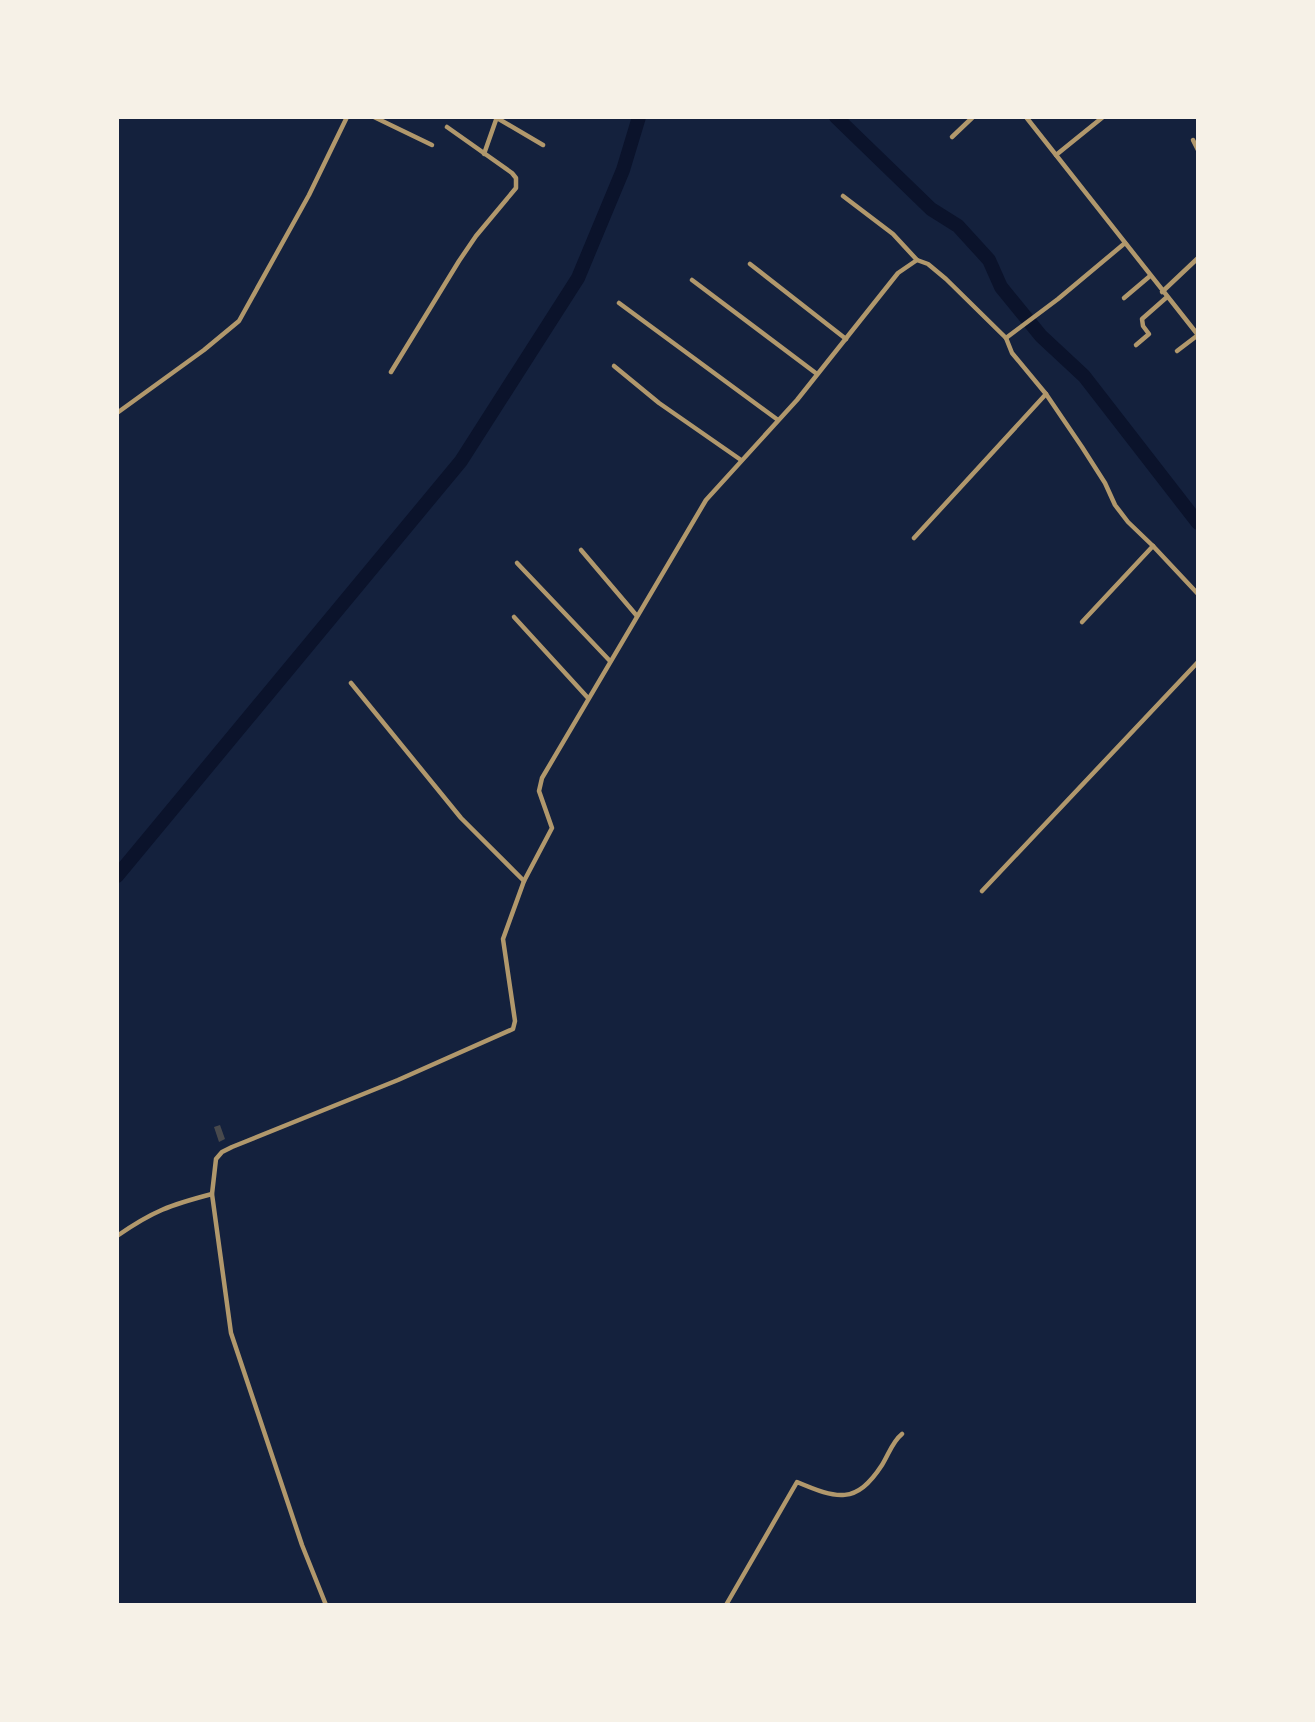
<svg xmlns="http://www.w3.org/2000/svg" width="1315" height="1722" viewBox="0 0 1315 1722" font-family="Raleway,sans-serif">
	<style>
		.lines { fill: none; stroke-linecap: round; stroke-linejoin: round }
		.river { stroke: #0b132b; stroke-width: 14 }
		.building { fill: #48494c }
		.minor { stroke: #b1986c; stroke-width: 4.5 }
	</style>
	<rect width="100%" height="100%" fill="#14213d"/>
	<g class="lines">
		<!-- river -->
		<g class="river">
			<path d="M836,117L931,209L958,226L989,260L1001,287L1041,336L1084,376L1198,523"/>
			<path d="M117,876L461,461L578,278L623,170L639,117"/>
		</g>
	</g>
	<!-- building -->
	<path class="building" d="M220,1125L225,1139L219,1142L214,1127Z"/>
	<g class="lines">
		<!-- minor -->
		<g class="minor">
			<path d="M374,117L432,145"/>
			<path d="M1026,117L1198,335"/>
			<path d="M497,118L543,145"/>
			<path d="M952,137L973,117"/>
			<path d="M1193,140L1198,150"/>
			<path d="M484,154L497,117"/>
			<path d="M1056,155L1103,117"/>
			<path d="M843,196L893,234L917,260L928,264L946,279L1006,338L1012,353L1046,394L1082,447L1105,483L1115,505L1128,522L1153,546L1198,594"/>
			<path d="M750,264L846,339"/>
			<path d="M692,280L817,374"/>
			<path d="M1162,292L1198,258"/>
			<path d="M1124,298L1150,276"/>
			<path d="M619,303L778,420"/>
			<path d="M1006,338L1058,299L1125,243"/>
			<path d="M1136,345L1149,334L1143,326L1142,319L1167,297"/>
			<path d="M1177,351L1198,335"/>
			<path d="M614,366L659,403L741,460"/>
			<path d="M391,372L459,261L476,236L516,188V178L512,173L447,127"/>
			<path d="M117,413L204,350L239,321L309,195L347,117"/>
			<path d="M914,538L1046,394"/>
			<path d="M581,550L637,616"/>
			<path d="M517,563L610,661"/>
			<path d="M514,617L588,698"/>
			<path d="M1082,622L1153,546"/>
			<path d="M351,683L461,818L524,881"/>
			<path d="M982,891L1198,662"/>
			<path d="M117,1236C153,1211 170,1205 212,1194"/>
			<path d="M326,1605L302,1545L231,1333L212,1194L216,1159L222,1152L232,1147L398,1080L513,1029L515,1021L503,939L524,881L552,828L539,791L542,778L706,500L797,400L898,273L917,260"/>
			<path d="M726,1605L797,1482C837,1499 856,1505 882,1465C889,1454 892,1442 902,1434"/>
		</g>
	</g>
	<!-- border -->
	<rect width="1315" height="1722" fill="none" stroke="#f6f1e7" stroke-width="238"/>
</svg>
